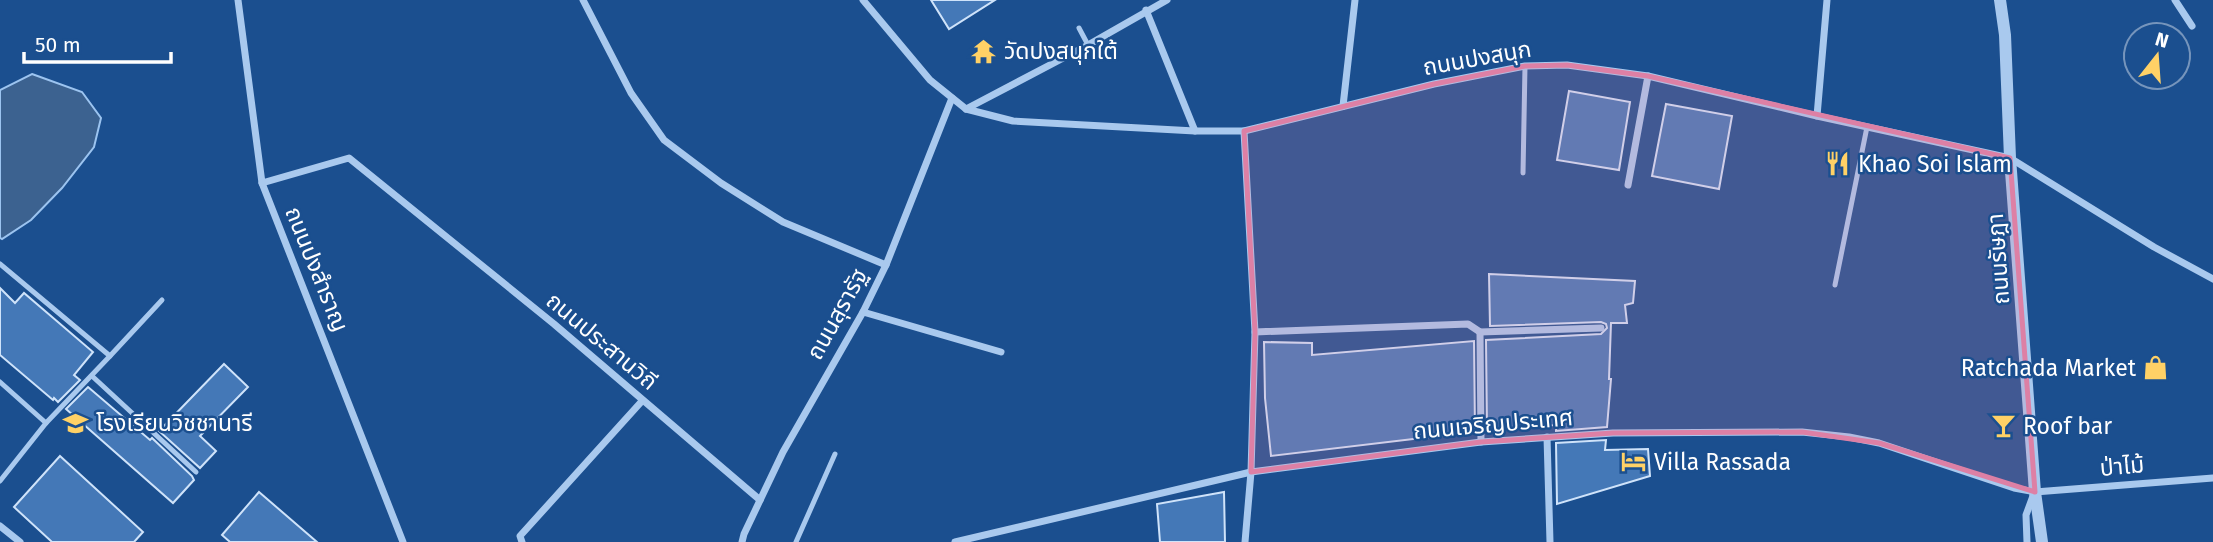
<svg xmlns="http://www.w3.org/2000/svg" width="2213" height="542" viewBox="0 0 2213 542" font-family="'Fira Sans','Noto Sans Thai',sans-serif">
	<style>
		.water { fill: #3c6290; stroke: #9cc4f0; stroke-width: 2 }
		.building { fill: #4478b7; stroke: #cfe3fa; stroke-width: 2 }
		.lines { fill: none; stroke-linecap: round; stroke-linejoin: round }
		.service { stroke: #a9c9ee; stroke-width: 5 }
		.minor { stroke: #a9c9ee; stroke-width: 7 }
		.tertiary { stroke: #a9c9ee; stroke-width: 12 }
		.marked { fill: #dd80a5; fill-opacity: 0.2; stroke: #dd80a5; stroke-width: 5; stroke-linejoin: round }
		.labels { text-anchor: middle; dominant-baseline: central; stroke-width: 5; stroke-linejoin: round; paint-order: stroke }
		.poi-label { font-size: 23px; fill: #fff; stroke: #1b4f8f; text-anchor: start }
		.street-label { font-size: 23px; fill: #fff; stroke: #1b4f8f }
	</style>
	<rect width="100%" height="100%" fill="#1b4f8f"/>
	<!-- water -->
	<path class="water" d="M32,74L82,92L101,118L94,147L62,188L31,220L2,239L0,238V90Z"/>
	<!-- building -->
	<g class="building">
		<path d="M931,0H995L949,29Z"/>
		<path d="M1569,91L1630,102L1619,170L1557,160Z"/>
		<path d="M1666,104L1732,116L1719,189L1652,176Z"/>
		<path d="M1489,274L1635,281L1633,303L1625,305L1627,323H1611L1609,379H1611L1607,427L1556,431V425L1487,430L1486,340L1601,334L1607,328L1606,324L1601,322L1490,326Z"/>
		<path d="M0,288L15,303L24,293L93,352L74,375L80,380L58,402L54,398L53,400L0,355Z"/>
		<path d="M1474,341L1475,431L1472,432L1271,456L1265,398L1264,342L1312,343V355Z"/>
		<path d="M224,364L248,387L200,436L216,451L200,468L159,431Z"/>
		<path d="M88,387L150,440L152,438L192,476L194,480L173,503L66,409Z"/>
		<path d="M1606,440L1605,450L1648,449L1650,476L1557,504L1556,443Z"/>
		<path d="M60,456L143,532L134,542H52L14,507Z"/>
		<path d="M259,492L317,542H230L222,535Z"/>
		<path d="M1224,492L1225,542H1160L1157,504Z"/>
	</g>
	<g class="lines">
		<!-- service -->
		<g class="service">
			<path d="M1079,28L1088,45"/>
			<path d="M1523,173L1525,66"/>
			<path d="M0,264L110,356L46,423L0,481"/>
			<path d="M1835,285L1867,127"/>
			<path d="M110,356L162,300"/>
			<path d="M92,376L196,472"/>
			<path d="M0,382L46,423"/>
			<path d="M796,542L835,454"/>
		</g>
		<!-- minor -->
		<g class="minor">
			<path d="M238,0L262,183L403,542"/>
			<path d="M583,0L631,93L664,140L721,183L783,222L886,265"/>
			<path d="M863,0L930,80L966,109L1013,121L1195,131H1244L1434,84L1525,66L1567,65L1648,76L1817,116L2010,158L2154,247L2213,279"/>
			<path d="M2175,0L2192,26"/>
			<path d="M1146,10L1195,131"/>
			<path d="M1343,106L1355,0"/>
			<path d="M966,109L1088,45L1167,0"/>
			<path d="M1817,116L1827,0"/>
			<path d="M1244,131L1255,332L1251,472L1245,542"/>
			<path d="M262,183L349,158L554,324L760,500"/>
			<path d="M1628,185L1648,76"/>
			<path d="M863,312L1001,352"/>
			<path d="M1255,332L1468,324L1480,332L1601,328"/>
			<path d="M1480,332L1481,442"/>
			<path d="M1547,437L1550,542"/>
			<path d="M0,526L20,542"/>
			<path d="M522,542L520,536L642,401"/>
			<path d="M742,542L744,534L783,452L863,312L886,265L952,98"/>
			<path d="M955,542L1251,472L1481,442L1613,433L1802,432L1849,437L1879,443L2014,488L2035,492L2213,478"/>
			<path d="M2027,542L2026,515L2033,496"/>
		</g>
		<!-- tertiary -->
		<path class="tertiary" d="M2000,0L2005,35L2010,158L2035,492L2042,542"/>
	</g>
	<!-- marked area -->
	<path class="marked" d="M1567,65L1648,76L2010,158L2035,492L1879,443L1802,432L1613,433L1481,442L1251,472L1255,332L1244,131L1434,84L1525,66Z"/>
	<!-- icons -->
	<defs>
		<symbol id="temple-bare" viewBox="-9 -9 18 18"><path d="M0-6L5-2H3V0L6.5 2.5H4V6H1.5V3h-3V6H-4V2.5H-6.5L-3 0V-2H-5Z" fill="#ffd166" stroke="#1b4f8f" stroke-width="2.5" paint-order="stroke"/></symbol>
		<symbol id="restaurant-bare" viewBox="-9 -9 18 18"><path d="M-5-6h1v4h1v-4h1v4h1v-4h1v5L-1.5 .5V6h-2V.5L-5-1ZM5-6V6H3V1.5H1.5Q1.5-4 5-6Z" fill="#ffd166" stroke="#1b4f8f" stroke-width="2.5" paint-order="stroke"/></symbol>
		<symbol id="shop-bare" viewBox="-9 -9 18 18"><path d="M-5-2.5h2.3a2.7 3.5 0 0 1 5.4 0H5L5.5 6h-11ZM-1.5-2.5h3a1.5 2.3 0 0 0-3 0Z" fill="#ffd166" stroke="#1b4f8f" stroke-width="2.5" paint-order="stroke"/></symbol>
		<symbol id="school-bare" viewBox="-9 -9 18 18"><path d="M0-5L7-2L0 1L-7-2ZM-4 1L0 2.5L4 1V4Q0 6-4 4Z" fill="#ffd166" stroke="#1b4f8f" stroke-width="2.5" paint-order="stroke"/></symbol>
		<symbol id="bar-bare" viewBox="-9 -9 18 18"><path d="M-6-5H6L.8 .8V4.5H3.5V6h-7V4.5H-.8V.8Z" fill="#ffd166" stroke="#1b4f8f" stroke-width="2.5" paint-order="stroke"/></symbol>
		<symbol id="hotel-bare" viewBox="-9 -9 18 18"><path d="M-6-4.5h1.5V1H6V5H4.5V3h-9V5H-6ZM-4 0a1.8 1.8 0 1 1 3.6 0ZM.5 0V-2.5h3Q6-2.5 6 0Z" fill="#ffd166" stroke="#1b4f8f" stroke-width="2.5" paint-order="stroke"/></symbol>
	</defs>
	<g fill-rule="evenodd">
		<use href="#temple-bare" x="966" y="34" width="35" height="35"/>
		<use href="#restaurant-bare" x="1820" y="146" width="35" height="35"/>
		<use href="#shop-bare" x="2138" y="350" width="35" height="35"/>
		<use href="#school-bare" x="58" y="406" width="35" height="35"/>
		<use href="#bar-bare" x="1986" y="408" width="35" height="35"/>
		<use href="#hotel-bare" x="1616" y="444" width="35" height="35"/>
	</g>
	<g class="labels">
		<!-- poi labels -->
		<g class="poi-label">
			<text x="1004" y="51">วัดปงสนุกใต้</text>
			<text x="1858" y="164">Khao Soi Islam</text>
			<text x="2136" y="368" text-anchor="end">Ratchada Market</text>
			<text x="96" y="423">โรงเรียนวิชชานารี</text>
			<text x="2023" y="426">Roof bar</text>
			<text x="1654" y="462">Villa Rassada</text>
		</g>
		<!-- street labels -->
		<g class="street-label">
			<text transform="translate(1477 58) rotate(-10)">ถนนปงสนุก</text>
			<text transform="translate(1998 259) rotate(-94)">ถนนรัษฎา</text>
			<text transform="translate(317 269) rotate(68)">ถนนปงสำราญ</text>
			<text transform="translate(837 314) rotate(-61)">ถนนสุรารัฐ</text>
			<text transform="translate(602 341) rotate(40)">ถนนประสานวิถี</text>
			<text transform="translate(1493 424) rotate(-5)">ถนนเจริญประเทศ</text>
			<text transform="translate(2122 466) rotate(-5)">ป่าไม้</text>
		</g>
	</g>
	<!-- north arrow -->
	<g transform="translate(2157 56) rotate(17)"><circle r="33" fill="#1b4f8f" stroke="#7695bc" stroke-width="2"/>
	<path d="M0-5L12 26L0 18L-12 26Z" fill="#ffd166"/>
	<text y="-10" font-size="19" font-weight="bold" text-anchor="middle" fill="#ffffff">N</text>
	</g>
	<!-- scale -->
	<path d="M24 52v10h147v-10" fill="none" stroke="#ffffff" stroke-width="3.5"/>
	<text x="35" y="52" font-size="21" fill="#ffffff" stroke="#1b4f8f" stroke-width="5" paint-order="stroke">50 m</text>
</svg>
